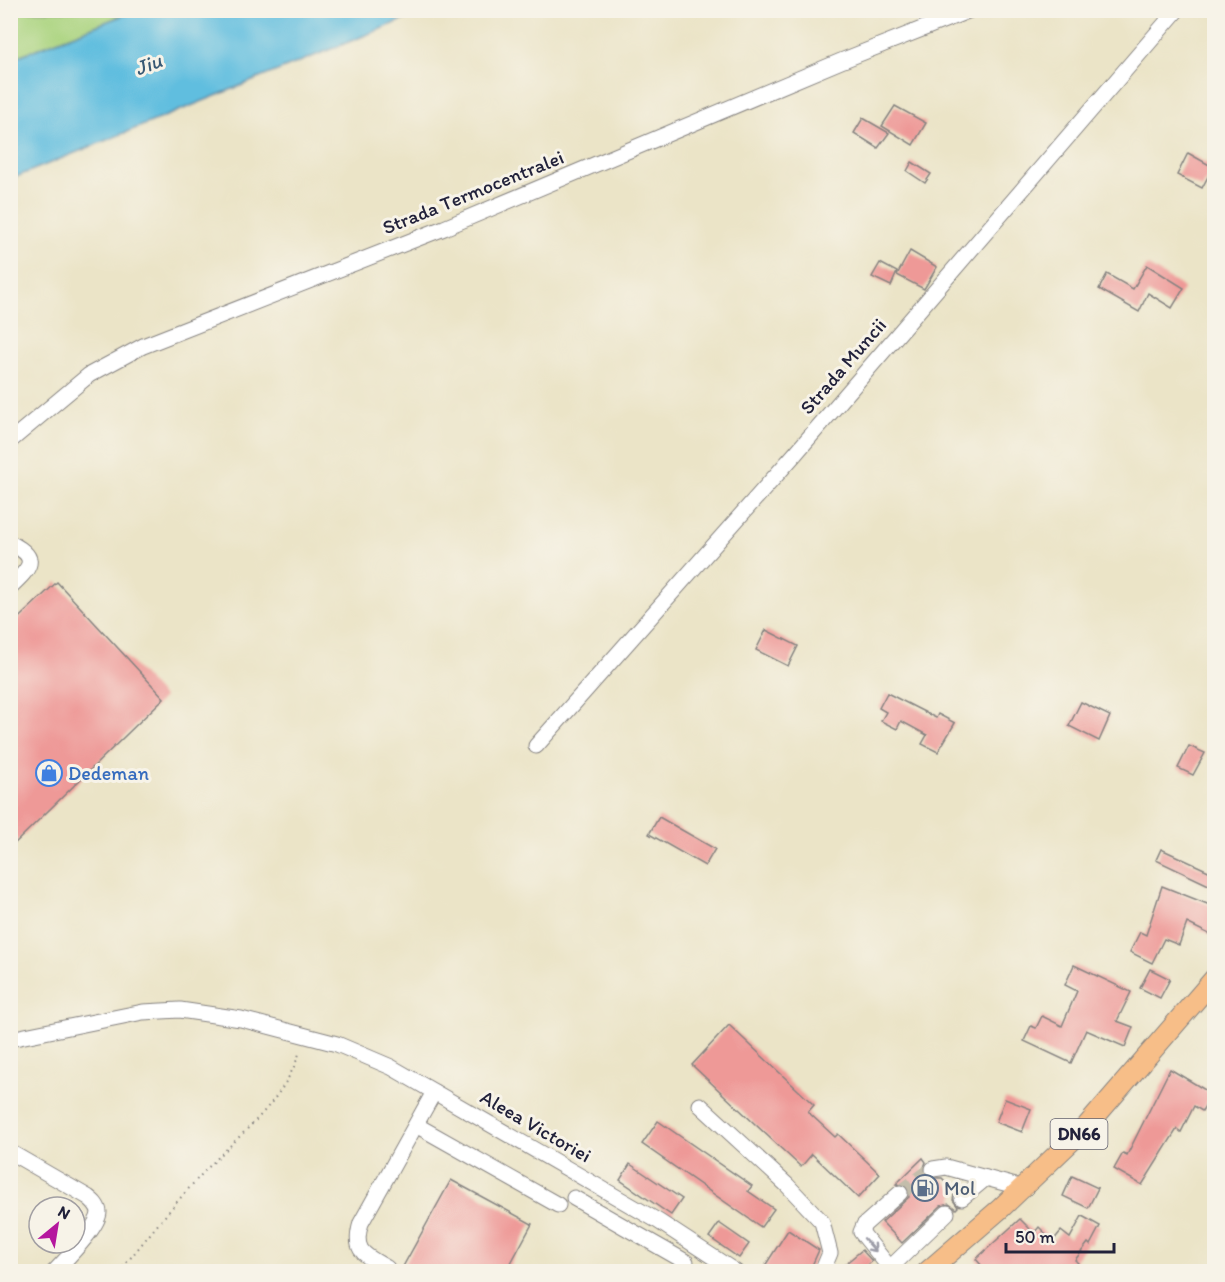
<svg xmlns="http://www.w3.org/2000/svg" width="1225" height="1282" viewBox="0 0 1225 1282" font-family="Itim,sans-serif">
	<style>
		.green { fill: #abd480; stroke: #667b5e; stroke-width: 1.5 }
		.water { fill: #61bedf; stroke: #42708d; stroke-width: 1.5 }
		.building { fill: #ee9997 }
		.lines { fill: none; stroke-linecap: round; stroke-linejoin: round }
		.minor-tunnel { stroke: #c3bdab; stroke-width: 15; stroke-dasharray: 15 8; stroke-linecap: butt }
		.minor-casing { stroke: #868381; stroke-width: 17 }
		.major-casing { stroke: #868381; stroke-width: 22 }
		.path { stroke: #868381; stroke-width: 2; stroke-dasharray: 1.5 4.5; stroke-linecap: butt }
		.minor { stroke: #fff; stroke-width: 15 }
		.major { stroke: #f7be88; stroke-width: 20 }
		.oneway { stroke: #9c9ca7 }
		.labels { text-anchor: middle; dominant-baseline: central; stroke-width: 6; stroke-linejoin: round; paint-order: stroke }
		.shield { fill: #f7f3e8; stroke: #62616f; stroke-width: 1.5 }
		.shield-label { font-size: 18px; font-weight: bold; fill: #22223b }
		.street-label { font-size: 20px; fill: #22223b; stroke: #f7f3e8 }
		.shop-label { font-size: 20px; fill: #366cbe; stroke: #f7f3e8; text-anchor: start }
		.service-label { font-size: 20px; fill: #4e5e75; stroke: #f7f3e8; text-anchor: start }
		.water-label { font-size: 21px; font-style: italic; fill: #385974; stroke: #f7f3e8 }
	</style>
	<rect width="100%" height="100%" fill="#f7f3e8"/>
	<filter id="ink" filterUnits="userSpaceOnUse"><feTurbulence type="fractalNoise" baseFrequency=".0167" numOctaves="2"/><feDisplacementMap in="SourceGraphic" scale="12" xChannelSelector="R" yChannelSelector="G"/><feConvolveMatrix kernelMatrix="1 2 1 2 8 2 1 2 1" color-interpolation-filters="sRGB"/></filter>
	<filter id="wash" filterUnits="userSpaceOnUse"><feTurbulence type="fractalNoise" baseFrequency=".008" numOctaves="4" result="noise"/><feDisplacementMap in="SourceGraphic" scale="24" xChannelSelector="R" yChannelSelector="G"/><feGaussianBlur stdDeviation="1.35" result="paint"/><feColorMatrix in="noise" values="0 0 0 0 0 0 0 0 0 0 0 0 0 0 0 0 0 1.4 0 .05"/><feComposite in="paint" operator="in"/></filter>
	<g filter="url(#wash)">
		<rect width="100%" height="100%" fill="#ebe4c7"/>
		<!-- green -->
		<path class="green" d="M11,11H134L11,59Z"/>
		<!-- water -->
		<path class="water" d="M134,11V10L425,11L11,179V59Z"/>
		<g id="blocks">
			<!-- building -->
			<g class="building">
				<path d="M895,106L926,123L913,145L882,126Z"/>
				<path d="M863,118L889,133L878,148L854,133Z"/>
				<path d="M1188,153L1213,167L1202,188L1177,175Z"/>
				<path d="M912,162L931,174L925,183L907,171Z"/>
				<path d="M910,251L937,267L924,289L897,275Z"/>
				<path d="M880,263L897,272L891,286L872,277Z"/>
				<path d="M1147,265L1184,288L1172,308L1148,293L1139,312L1099,289L1107,274L1133,289Z"/>
				<path d="M57,582L164,698L10,848V626Z"/>
				<path d="M766,630L798,646L788,666L756,650Z"/>
				<path d="M887,693L936,718L938,714L955,723L938,752L922,744L927,735L901,721L897,729L881,721L886,712L879,708Z"/>
				<path d="M1081,702L1110,716L1099,741L1069,726Z"/>
				<path d="M1189,746L1205,753L1193,775L1178,768Z"/>
				<path d="M659,817L715,849L705,866L649,834Z"/>
				<path d="M1161,849L1215,874V888L1156,860Z"/>
				<path d="M1162,886L1215,907V937L1187,923L1179,945L1164,939L1152,963L1130,952L1140,932L1146,935Z"/>
				<path d="M1074,965L1131,992L1117,1021L1133,1027L1125,1047L1086,1030L1071,1063L1024,1041L1031,1026L1036,1028L1042,1016L1062,1026L1077,991L1065,985Z"/>
				<path d="M1150,969L1170,979L1160,998L1140,988Z"/>
				<path d="M729,1025L814,1105L808,1112L835,1137L838,1134L880,1174L858,1198L812,1154L801,1167L692,1065Z"/>
				<path d="M1170,1069L1212,1094L1202,1111L1194,1106L1181,1132L1177,1129L1142,1185L1114,1169L1123,1153L1127,1155Z"/>
				<path d="M1005,1099L1031,1109L1022,1132L996,1122Z"/>
				<path d="M658,1121L752,1186L748,1191L774,1209L761,1227L642,1144Z"/>
				<path d="M923,1158L926,1162L923,1170L925,1175L930,1178H942L955,1191L953,1200L958,1207L956,1209L949,1204L941,1206L902,1243L882,1222L909,1197L907,1186L896,1184Z"/>
				<path d="M630,1164L682,1199L671,1215L620,1180Z"/>
				<path d="M1072,1176L1098,1188L1088,1208L1063,1196Z"/>
				<path d="M451,1180L532,1224L506,1272H400Z"/>
				<path d="M1082,1216L1100,1226L1090,1245L1088,1243L1075,1260L1078,1263L1072,1272H1066L1056,1264L1050,1272H987L976,1259L1020,1219L1034,1233L1039,1227L1053,1241L1061,1231L1070,1238Z"/>
				<path d="M719,1223L749,1244L739,1258L709,1237Z"/>
				<path d="M788,1230L819,1250L809,1272H761Z"/>
				<path d="M862,1250L872,1261L867,1266L871,1272H852L845,1264Z"/>
			</g>
		</g>
	</g>
	<g filter="url(#ink)">
		<use href="#blocks" fill-opacity="0" stroke="#868381" stroke-width="1.5"/>
		<g class="lines">
			<!-- minor-tunnel -->
			<path class="minor-tunnel" d="M900,1193L933,1169"/>
			<defs>
				<g id="minor">
					<path d="M10,441L89,375L143,346L444,228L841,61L970,10"/>
					<path d="M10,543C41,558 30,568 10,587"/>
					<path d="M536,746L795,454L1177,10"/>
					<path d="M10,1039L143,1012L180,1010L241,1019L337,1044L391,1067L658,1221L736,1272"/>
					<path d="M700,1105L787,1185L822,1222L830,1253L822,1272"/>
					<path d="M416,1125L558,1205"/>
					<path d="M10,1152L88,1197C93,1201 98,1205 99,1212C99,1227 65,1260 54,1272"/>
					<path d="M933,1169L946,1167L986,1178"/>
					<path d="M574,1198L686,1262"/>
					<path d="M962,1198L986,1178L1023,1188"/>
					<path d="M387,1268C365,1255 352,1252 361,1223L434,1092"/>
					<path d="M890,1268L861,1232L864,1225L900,1193"/>
					<path d="M893,1272L890,1268L947,1213"/>
				</g>
				<path id="major" d="M927,1272L1001,1208L1086,1127L1214,979"/>
			</defs>
			<!-- minor casing -->
			<use href="#minor" class="minor-casing"/>
			<!-- major casing -->
			<use href="#major" class="major-casing"/>
			<!-- path -->
			<path class="path" d="M119,1272C146,1239 173,1205 202,1174C239,1134 283,1104 300,1051"/>
			<!-- minor -->
			<use href="#minor" class="minor"/>
			<!-- major -->
			<use href="#major" class="major"/>
		</g>
		<!-- one-way arrows -->
		<defs><path id="oneway-shaft" d="M-6 0H5M1.5-3L5.5 0L1.5 3" fill="none" stroke-width="1.6" stroke-linecap="round" stroke-linejoin="round" transform="scale(1.5)"/></defs>
		<use class="oneway" href="#oneway-shaft" transform="translate(870 1245) rotate(48)"/>
	</g>
	<!-- icons -->
	<defs>
		<symbol id="shop-ring" viewBox="-11 -11 22 22"><circle r="9.5" fill="#f7f3e8" stroke="#3f7fe0" stroke-width="1.5"/><path d="M-5-2.5h2.3a2.7 3.5 0 0 1 5.4 0H5L5.5 6h-11ZM-1.5-2.5h3a1.5 2.3 0 0 0-3 0Z" fill="#3f7fe0"/></symbol>
		<symbol id="fuel-ring" viewBox="-11 -11 22 22"><circle r="9.5" fill="#f7f3e8" stroke="#5c6f8a" stroke-width="1.5"/><path d="M-5.5-6h7V0h2V4h1.3V-2.5L3-4.5l.8-.8L6-3V5H2.5V1h-1V6h-7ZM-4.2-4.7v3.2H.2V-4.7Z" fill="#5c6f8a"/></symbol>
	</defs>
	<g fill-rule="evenodd">
		<use href="#shop-ring" x="34" y="758" width="30" height="30"/>
		<use href="#fuel-ring" x="910" y="1173" width="30" height="30"/>
	</g>
	<g class="labels">
		<!-- shield labels -->
		<rect class="shield" x="1050.5" y="1119" width="57" height="30" rx="4.5"/>
		<g class="shield-label">
			<text x="1079" y="1134">DN66</text>
		</g>
		<!-- street labels -->
		<g class="street-label">
			<text transform="translate(473 192) rotate(-22)">Strada Termocentralei</text>
			<text transform="translate(843 366) rotate(-49)">Strada Muncii</text>
			<text transform="translate(536 1126) rotate(30)">Aleea Victoriei</text>
		</g>
		<!-- shop labels -->
		<g class="shop-label">
			<text x="68" y="773">Dedeman</text>
		</g>
		<!-- service labels -->
		<g class="service-label">
			<text x="944" y="1188">Mol</text>
		</g>
		<!-- water labels -->
		<g class="water-label">
			<text transform="translate(148 64) rotate(-21)">Jiu</text>
		</g>
	</g>
	<!-- margin -->
	<rect width="1225" height="1282" fill="none" stroke="#f7f3e8" stroke-width="36"/>
	<!-- north arrow -->
	<g transform="translate(57 1225) rotate(30)"><circle r="28" fill="#f7f3e8" stroke="#a29fa3" stroke-width="1.5"/>
	<path d="M0-4.5L10 22L0 15L-10 22Z" fill="#b5179e"/>
	<text y="-9" font-size="16" font-weight="bold" text-anchor="middle" fill="#22223b">N</text>
	</g>
	<!-- scale -->
	<path d="M1006 1243v9h108v-9" fill="none" stroke="#22223b" stroke-width="3"/>
	<text x="1015" y="1243" font-size="18" fill="#22223b" stroke="#f7f3e8" stroke-width="4.5" paint-order="stroke">50 m</text>
</svg>
